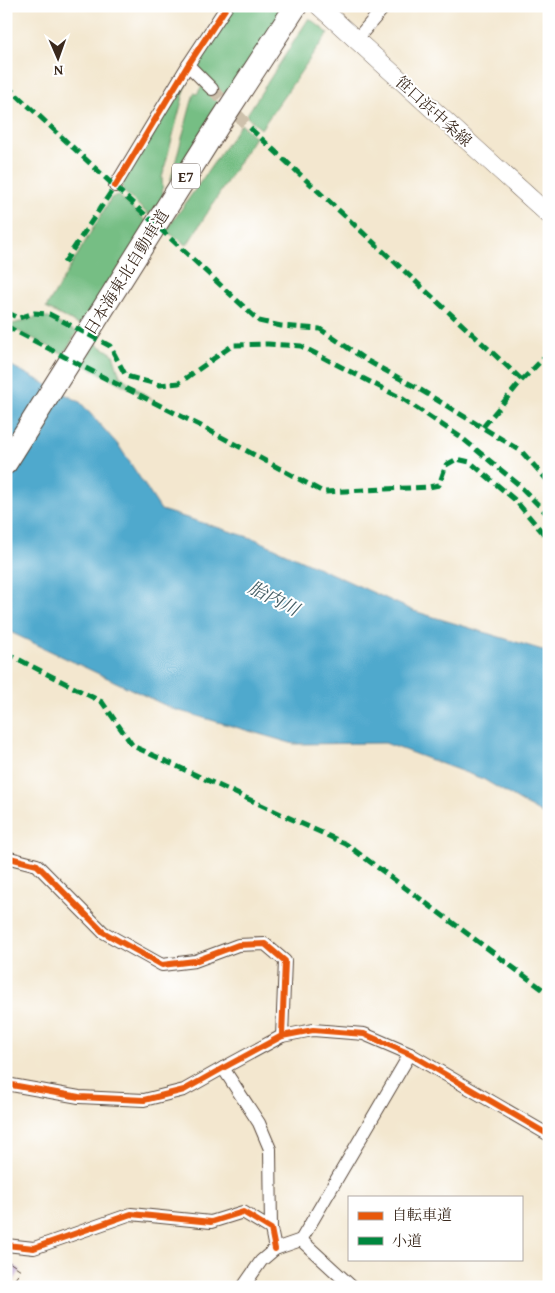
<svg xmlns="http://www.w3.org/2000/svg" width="555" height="1293" viewBox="0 0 555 1293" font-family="'Gentium Book Plus','Noto Serif JP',serif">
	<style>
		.forest { fill: #76be84; stroke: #587451 }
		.water { fill: #4fa9cd; stroke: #456a76 }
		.building { fill: #bda2cc }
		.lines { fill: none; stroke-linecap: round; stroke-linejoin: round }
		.minor-tunnel { stroke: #cec1ac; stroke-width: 12; stroke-dasharray: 12 6; stroke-linecap: butt }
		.minor-casing { stroke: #574639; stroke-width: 14 }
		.secondary-casing { stroke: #574639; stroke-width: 19 }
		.motorway-casing { stroke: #574639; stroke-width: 24 }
		.minor { stroke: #fff; stroke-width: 12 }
		.secondary { stroke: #fff; stroke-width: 18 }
		.motorway { stroke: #fff; stroke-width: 22 }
		.quiet { stroke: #00873e; stroke-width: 5; stroke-dasharray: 10 5; stroke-linecap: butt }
		.cycleway-casing { stroke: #fff; stroke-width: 9 }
		.cycleway { stroke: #e8590c; stroke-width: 6 }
		.labels { text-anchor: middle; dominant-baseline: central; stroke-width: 4; stroke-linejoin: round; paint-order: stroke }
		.shield { fill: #fff; stroke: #766a62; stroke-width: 1 }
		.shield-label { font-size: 15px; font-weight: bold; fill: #3b2a1e }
		.street-label { font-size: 16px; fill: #3b2a1e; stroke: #fff }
		.water-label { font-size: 18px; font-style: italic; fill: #435d64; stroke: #fff }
	</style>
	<rect width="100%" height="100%" fill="#fff"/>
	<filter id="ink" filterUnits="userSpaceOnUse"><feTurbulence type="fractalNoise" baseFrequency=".02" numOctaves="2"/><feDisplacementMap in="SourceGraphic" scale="10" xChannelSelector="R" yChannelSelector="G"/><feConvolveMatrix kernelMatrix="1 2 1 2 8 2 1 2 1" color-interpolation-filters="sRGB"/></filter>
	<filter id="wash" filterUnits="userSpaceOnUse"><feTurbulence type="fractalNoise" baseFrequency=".0096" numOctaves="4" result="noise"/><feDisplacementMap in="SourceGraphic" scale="20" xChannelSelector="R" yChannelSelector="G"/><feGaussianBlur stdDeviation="1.12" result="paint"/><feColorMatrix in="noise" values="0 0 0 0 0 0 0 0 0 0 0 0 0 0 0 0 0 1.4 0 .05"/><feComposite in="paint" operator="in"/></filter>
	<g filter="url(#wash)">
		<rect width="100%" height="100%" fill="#f3e7cf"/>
		<!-- forest -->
		<g class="forest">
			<path d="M235,6H287L226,96L196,70V66Z"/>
			<path d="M309,18L328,33L261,129L246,116Z"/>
			<path d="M187,82L162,177L163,198L150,216L123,191L122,182Z"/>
			<path d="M202,86L220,104L170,182L194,93L197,94Z"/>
			<path d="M241,124L255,137L187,245L166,231Z"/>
			<path d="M118,195L148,223L81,326L46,308L111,198Z"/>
			<path d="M40,316L46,317L77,332L64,354L6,325V322L13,324Z"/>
			<path d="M95,343L113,354L120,376L154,401L82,364Z"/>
		</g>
		<!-- water -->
		<path class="water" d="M6,363L80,402L119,446L161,510L255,539L414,611L549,652V818L483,779L385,743L294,744L173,709L6,630Z"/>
		<g id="blocks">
			<!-- building -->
			<path class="building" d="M6,1260L21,1270L12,1284L6,1280Z"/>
		</g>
	</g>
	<g filter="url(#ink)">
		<use href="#blocks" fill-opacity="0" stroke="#574639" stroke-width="1"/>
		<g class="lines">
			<!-- minor-tunnel -->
			<path class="minor-tunnel" d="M212,89L250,128"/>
			<defs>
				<g id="minor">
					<path d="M356,40L385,6"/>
					<path d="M188,65L212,89"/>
					<path d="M115,186L188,65L227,6"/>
					<path d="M6,857L37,865L103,932L162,965L195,961L238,945L265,944L285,961L282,1036"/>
					<path d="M223,1068L259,1123L270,1149L271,1229"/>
					<path d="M6,1084L79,1097L144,1100L184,1090L223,1068L282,1036L313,1030L364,1034L410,1054L549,1135"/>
					<path d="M301,1240L410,1054"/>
					<path d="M6,1245L34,1248L131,1214L211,1222L243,1212L271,1229L275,1249"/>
					<path d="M243,1287L261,1261L275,1249L301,1240L352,1287"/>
				</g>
				<path id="secondary" d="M319,6L549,215"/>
				<path id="motorway" d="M6,463L221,121L296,6"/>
			</defs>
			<!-- minor casing -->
			<use href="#minor" class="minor-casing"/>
			<!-- secondary casing -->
			<use href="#secondary" class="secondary-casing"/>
			<!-- motorway casing -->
			<use href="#motorway" class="motorway-casing"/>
			<!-- minor -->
			<use href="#minor" class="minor"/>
			<!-- secondary -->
			<use href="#secondary" class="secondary"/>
			<!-- motorway -->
			<use href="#motorway" class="motorway"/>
			<!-- quiet -->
			<g class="quiet">
				<path d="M6,85L259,321L281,326L320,329L366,360L419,389L521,451L549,482"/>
				<path d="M250,128L522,380"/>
				<path d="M64,263L115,186"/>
				<path d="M6,312L19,318L34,313L49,314L110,346L126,376L160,385L179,383L233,345L268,344L301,346L403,399L462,438L518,484L549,516"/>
				<path d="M6,326L101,376L201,426L323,492L429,487L439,485L446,465L457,459L470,462L515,500L549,540"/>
				<path d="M483,427L522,380L549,353"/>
				<path d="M6,653L102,702L133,746L346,844L549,994"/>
			</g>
			<defs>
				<g id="cycleway">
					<path d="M115,186L188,65L227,6"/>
					<path d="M6,857L37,865L103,932L162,965L195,961L238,945L265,944L285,961L282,1036"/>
					<path d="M6,1084L79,1097L144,1100L184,1090L223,1068L282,1036L313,1030L364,1034L410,1054L549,1135"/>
					<path d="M6,1245L34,1248L131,1214L211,1222L243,1212L271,1229L275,1249"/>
				</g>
			</defs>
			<!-- cycleway casing -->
			<use href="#cycleway" class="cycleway-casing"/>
			<!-- cycleway -->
			<use href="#cycleway" class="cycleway"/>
		</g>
	</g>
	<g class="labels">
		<!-- shield labels -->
		<rect class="shield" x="172" y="163.5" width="28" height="25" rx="4"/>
		<g class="shield-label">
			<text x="186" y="176">E7</text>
		</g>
		<!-- street labels -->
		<g class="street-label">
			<text transform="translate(434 111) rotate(42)">笹口浜中条線</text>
			<text transform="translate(126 272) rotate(-58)">日本海東北自動車道</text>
		</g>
		<!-- water labels -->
		<g class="water-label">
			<text transform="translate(274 598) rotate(27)">胎内川</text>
		</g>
	</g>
	<!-- margin -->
	<rect width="555" height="1293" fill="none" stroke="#fff" stroke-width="25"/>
	<!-- legend -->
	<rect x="348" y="1196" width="175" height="65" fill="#ffffff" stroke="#b1aaa5"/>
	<rect x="358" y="1212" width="25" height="8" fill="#e8590c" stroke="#b1aaa5"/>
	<text x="392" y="1220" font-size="15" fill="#3b2a1e">自転車道</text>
	<rect x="358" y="1237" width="25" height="8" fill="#00873e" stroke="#b1aaa5"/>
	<text x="392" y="1246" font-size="15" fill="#3b2a1e">小道</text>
	<!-- north arrow -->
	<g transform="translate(58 58) rotate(178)" stroke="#ffffff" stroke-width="4" paint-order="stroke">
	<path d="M0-4L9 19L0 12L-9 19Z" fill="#3b2a1e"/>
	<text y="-8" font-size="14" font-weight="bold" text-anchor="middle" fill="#3b2a1e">N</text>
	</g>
</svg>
